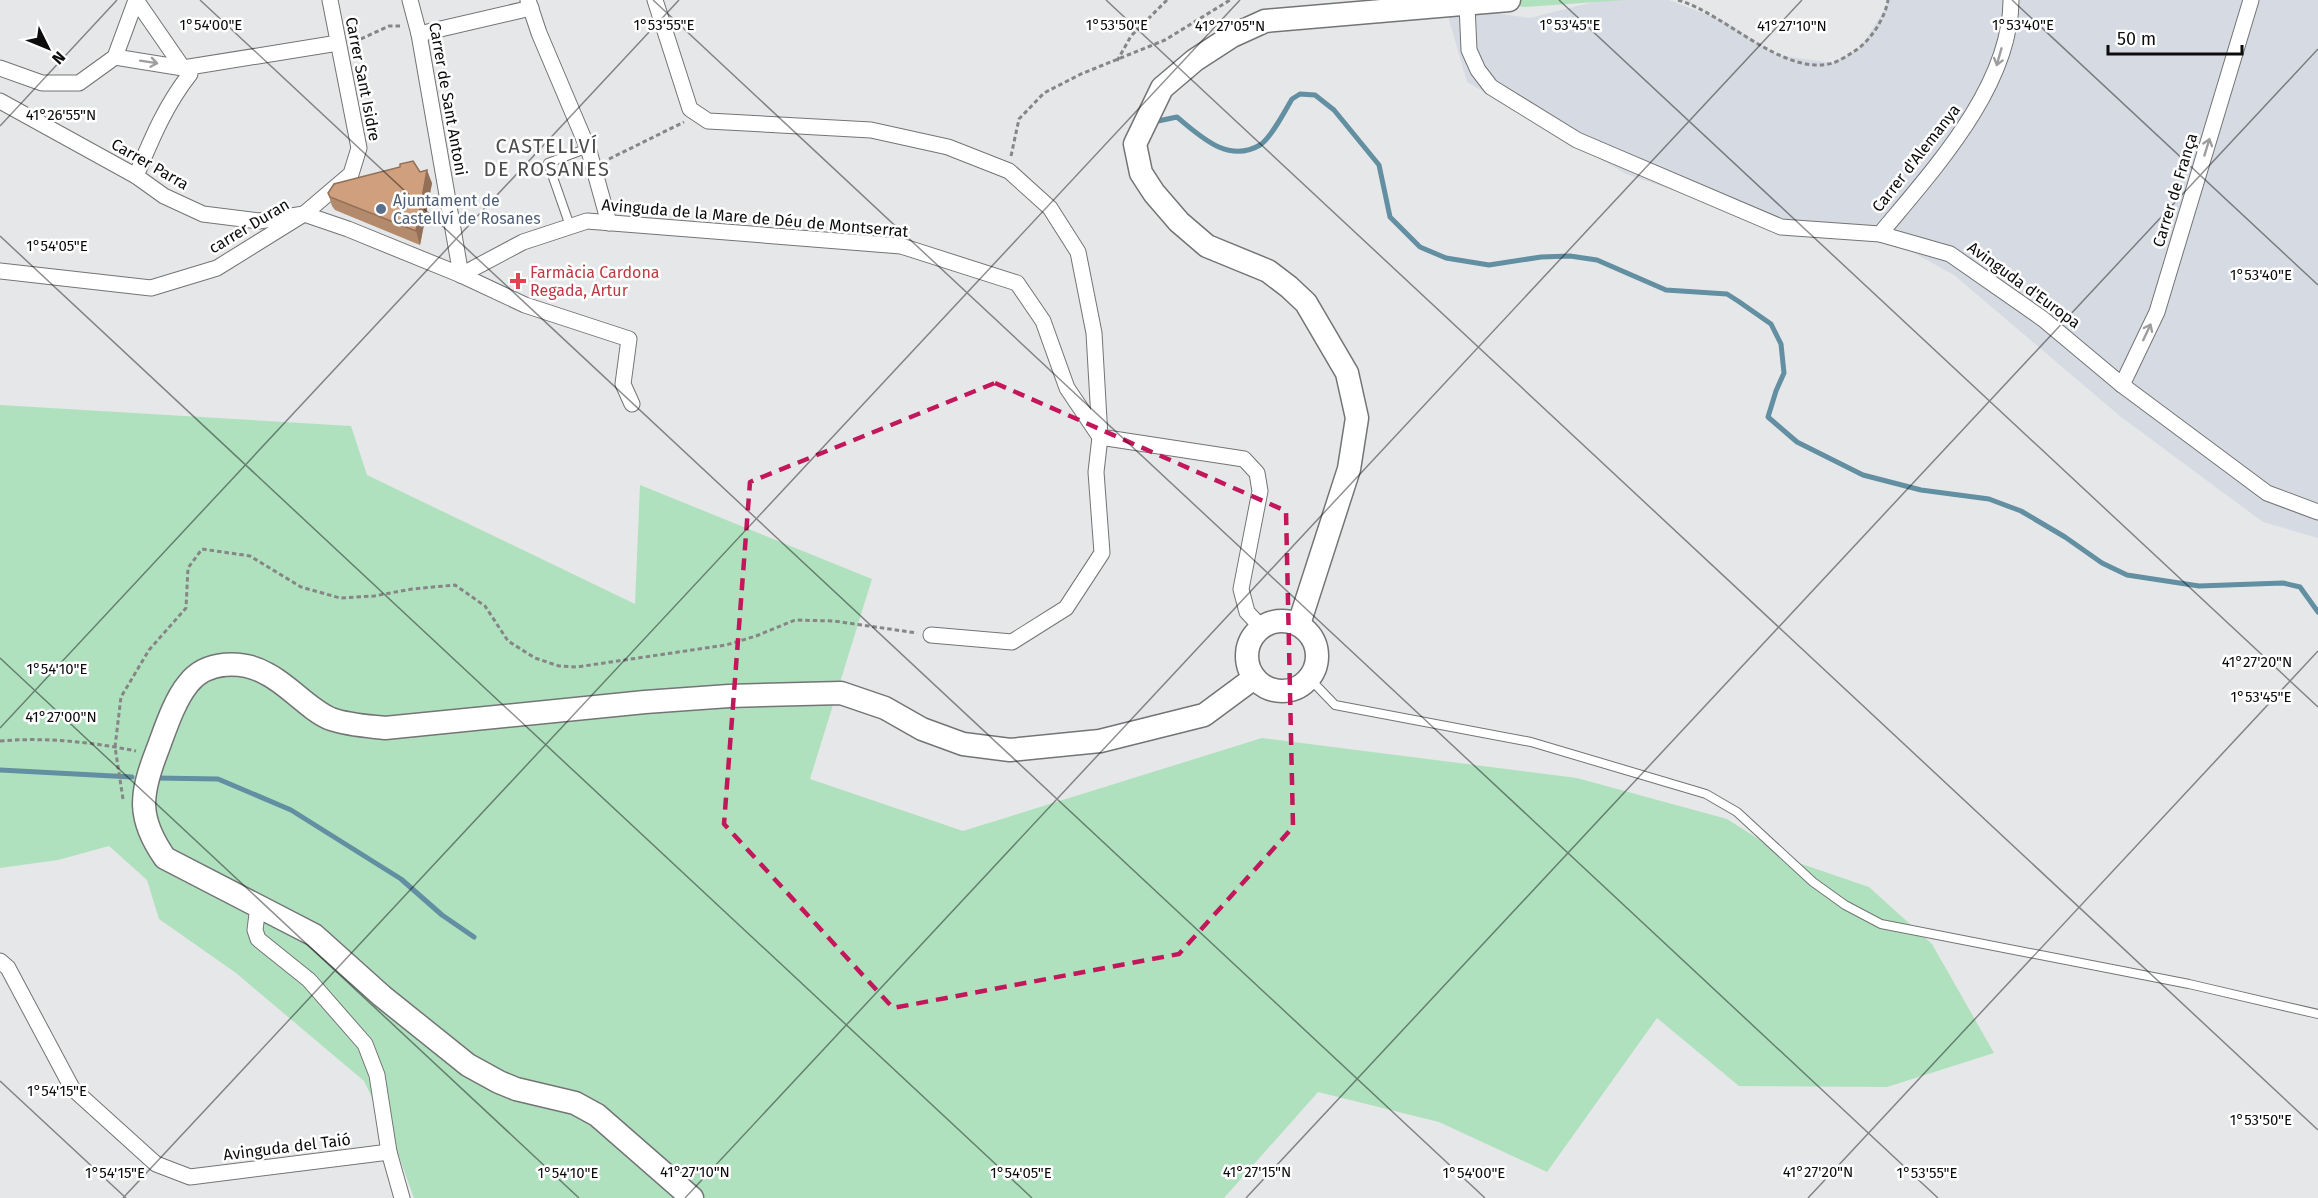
<svg xmlns="http://www.w3.org/2000/svg" width="2318" height="1198" viewBox="0 0 2318 1198" font-family="'Fira Sans',sans-serif">
	<style>
		.built { fill: #d6dbe3 }
		.green { fill: #b0e1be }
		.lines { fill: none; stroke-linecap: round; stroke-linejoin: round }
		.stream { stroke: #628fa1; stroke-width: 5 }
		.lane-casing { stroke: #737475; stroke-width: 10 }
		.street-casing { stroke: #737475; stroke-width: 17 }
		.secondary-casing { stroke: #737475; stroke-width: 25 }
		.path { stroke: #868687; stroke-width: 3; stroke-dasharray: 4.5 3; stroke-linecap: butt }
		.lane { stroke: #fff; stroke-width: 8 }
		.street { stroke: #fff; stroke-width: 15 }
		.secondary { stroke: #fff; stroke-width: 22 }
		.wall { fill: #b38a6c }
		.shaded-wall { fill: #927058 }
		.building { fill: #d0a07e; stroke: #927058; stroke-width: 1.5 }
		.oneway { stroke: #9e9e9e }
		.marked { fill: none; stroke: #c2185b; stroke-width: 4.5; stroke-dasharray: 12 8; stroke-linejoin: round }
		.ticks { fill: none; stroke: #0c0c0d; stroke-width: 1.5; stroke-opacity: 0.45 }
		.service-dot { fill: #5c6f8a; stroke: #fff; stroke-width: 2 }
		.health-dot { fill: #e0444e; stroke: #fff; stroke-width: 2 }
		.labels { text-anchor: middle; dominant-baseline: central; stroke-width: 5; stroke-linejoin: round; paint-order: stroke }
		.street-label { font-size: 16px; fill: #0c0c0d; stroke: #fff }
		.service-label { font-size: 16px; fill: #4e5e75; stroke: #fff; text-anchor: start }
		.health-label { font-size: 16px; fill: #be3a42; stroke: #fff; text-anchor: start }
		.quarter-label { font-size: 20px; letter-spacing: 1.5px; fill: #4d4d4e; stroke: #fff }
		.ticks-label { font-size: 15px; text-anchor: middle; fill: #0c0c0d; stroke: #fff; stroke-width: 5; stroke-linejoin: round; paint-order: stroke }
	</style>
	<rect width="100%" height="100%" fill="#e6e7e8"/>
	<!-- built -->
	<path class="built" d="M1601,0H1669L1726,22L1777,55L1833,63L1860,48L1887,6V0H2318V538L2263,522L2121,417L1954,275L1880,234L1781,227L1626,174L1467,82L1445,6L1530,18Z"/>
	<!-- green -->
	<g class="green">
		<path d="M1464,0H1625L1525,7Z"/>
		<path d="M0,405L351,426L367,475L635,604L640,485L872,579L810,779L963,831L1262,738L1577,778L1727,819L1793,861L1869,887L1932,944L1994,1053L1887,1087L1739,1086L1657,1018L1547,1172L1439,1122L1318,1092L1224,1198H414L395,1145L364,1081L236,973L159,919L147,880L109,846L58,860L0,868Z"/>
	</g>
	<g class="lines">
		<!-- stream -->
		<g class="stream">
			<path d="M1158,121L1177,117C1200,136 1228,164 1260,145C1271,138 1285,111 1292,99L1300,94L1315,95L1334,110L1379,165L1390,217L1420,247L1446,258L1489,265L1541,257L1570,256L1597,260L1666,290L1727,294L1738,301L1771,324L1781,344L1784,373L1776,391L1768,417L1797,442L1863,475L1921,490L1989,499L2021,511L2065,537L2102,563L2127,575L2199,586L2283,583L2300,587L2318,612"/>
			<path d="M0,770L132,777"/>
			<path d="M156,778L218,779L291,810L401,879L442,915L474,937"/>
		</g>
		<defs>
			<g id="lane">
				<path d="M570,226L548,163L588,148"/>
				<path d="M1310,679L1335,705L1531,742L1706,794L1737,812L1813,882L1845,905L1881,924L2189,984L2318,1014"/>
			</g>
			<g id="street">
				<path d="M136,0L183,68L190,74C165,106 152,138 136,176"/>
				<path d="M410,0L419,34L461,275"/>
				<path d="M528,0L539,33L589,151L609,223"/>
				<path d="M655,0L690,109L708,121L871,130L948,147L1009,171L1050,208L1078,252L1094,333L1100,437L1096,472L1102,553L1066,608L1012,642L931,635"/>
				<path d="M1467,5L1469,50L1478,70L1491,87L1577,140L1781,227L1880,234L1950,254L2043,319L2122,385L2267,493L2318,512"/>
				<path d="M419,34L531,8"/>
				<path d="M115,57L183,68L338,43"/>
				<path d="M0,68L42,83H79L115,57L136,0"/>
				<path d="M0,101L136,176L164,196L203,214L259,221L304,214L348,229L461,275L525,305L629,339L623,384L632,404"/>
				<path d="M1880,234C1932,171 2011,87 2011,0"/>
				<path d="M0,271L151,288L217,268L304,214L351,174L359,148L330,0"/>
				<path d="M461,275L523,242L587,221L901,246L1017,283L1043,321L1067,388L1100,437L1244,459L1257,473L1260,491L1241,589L1247,612L1261,627"/>
				<path d="M2122,385L2157,312L2251,0"/>
				<path d="M0,961L8,968L72,1088L156,1164L190,1177L389,1152L377,1075L365,1044L309,980L258,939L255,930L258,906"/>
				<path d="M389,1152L402,1198"/>
			</g>
			<g id="secondary">
				<circle cx="1282" cy="656" r="35"/>
				<path d="M1299,624L1349,469L1357,418L1347,373L1306,303L1289,287L1268,271L1207,246L1179,222L1154,193L1141,173L1135,144L1162,88L1195,60L1232,36L1265,21L1509,0"/>
				<path d="M692,1198L597,1115L575,1103L516,1089L499,1082L468,1065L382,996L314,935L165,858C137,818 140,795 157,751C165,730 174,701 188,684C206,660 243,660 267,674C289,685 309,710 331,719C348,725 367,726 385,728L645,702L729,696L841,693L885,708L922,729L963,744L1010,750L1100,741L1204,715L1254,678"/>
			</g>
		</defs>
		<!-- lane casing -->
		<use href="#lane" class="lane-casing"/>
		<!-- street casing -->
		<use href="#street" class="street-casing"/>
		<!-- secondary casing -->
		<use href="#secondary" class="secondary-casing"/>
		<!-- path -->
		<g class="path">
			<path d="M1678,0C1726,14 1783,77 1833,63C1839,61 1847,56 1853,52C1869,43 1885,19 1888,0"/>
			<path d="M354,42L389,26H402"/>
			<path d="M1117,61L1131,36L1167,0"/>
			<path d="M1011,156L1019,119L1044,93L1081,74L1165,40L1230,0"/>
			<path d="M609,159L684,122"/>
			<path d="M0,741C45,737 92,742 136,751"/>
			<path d="M123,799L115,747L121,697L149,650L186,608L188,568L202,549L250,556L301,587L340,598L374,596L412,589L455,585L485,606L508,641L535,658L559,666L577,667L726,645L756,636L795,620L834,621L917,633"/>
		</g>
		<!-- lane -->
		<use href="#lane" class="lane"/>
		<!-- street -->
		<use href="#street" class="street"/>
		<!-- secondary -->
		<use href="#secondary" class="secondary"/>
	</g>
	<!-- wall -->
	<path class="wall" d="M400,167L420,172L432,183L420,245L335,210L332,206L328,193Z"/>
	<!-- shaded-wall -->
	<path class="shaded-wall" d="M427,170L432,183L420,245L416,231Z"/>
	<!-- building -->
	<path class="building" d="M413,161L420,172L427,170L416,231L330,197L328,193L334,184L400,167V164Z"/>
	<!-- one-way arrows -->
	<defs><path id="oneway-shaft" d="M-6 0H5M1.5-3L5.5 0L1.5 3" fill="none" stroke-width="1.6" stroke-linecap="round" stroke-linejoin="round" transform="scale(1.5)"/></defs>
	<g class="oneway">
		<use href="#oneway-shaft" transform="translate(1999 57) rotate(106)"/>
		<use href="#oneway-shaft" transform="translate(149 62) rotate(9)"/>
		<use href="#oneway-shaft" transform="translate(2207 147) rotate(-73)"/>
		<use href="#oneway-shaft" transform="translate(2147 332) rotate(-65)"/>
	</g>
	<!-- marked area -->
	<path class="marked" d="M995,383L1286,511L1293,827L1179,954L893,1008L724,824L750,482Z"/>
	<!-- ticks -->
	<path class="ticks" d="M200,0L1485,1198M653,0L1938,1198M1106,0L2318,1130M1559,0L2318,707M2012,0L2318,285M0,126L117,0M0,236L1032,1198M0,658L579,1198M0,728L679,0M0,1081L126,1198M123,1198L1240,0M685,1198L1802,0M1246,1198L2318,49M1808,1198L2318,651"/>
	<!-- markers -->
	<circle class="service-dot" cx="381" cy="209" r="6"/>
	<path class="health-dot" d="M515 272h6v6h6v6h-6v6h-6v-6h-6v-6h6z"/>
	<g class="labels">
		<!-- street labels -->
		<g class="street-label">
			<text transform="translate(363 79) rotate(79)">Carrer Sant Isidre</text>
			<text transform="translate(448 99) rotate(80)">Carrer de Sant Antoni</text>
			<text transform="translate(1916 158) rotate(-52)">Carrer d'Alemanya</text>
			<text transform="translate(150 164) rotate(30)">Carrer Parra</text>
			<text transform="translate(2175 190) rotate(-73)">Carrer de França</text>
			<text transform="translate(755 218) rotate(5)">Avinguda de la Mare de Déu de Montserrat</text>
			<text transform="translate(249 226) rotate(-31)">carrer Duran</text>
			<text transform="translate(2024 285) rotate(36)">Avinguda d'Europa</text>
			<text transform="translate(287 1147) rotate(-7)">Avinguda del Taió</text>
		</g>
		<!-- service labels -->
		<g class="service-label">
			<text x="393" y="200">Ajuntament de<tspan x="393" dy="18">Castellví de Rosanes</tspan></text>
		</g>
		<!-- health labels -->
		<g class="health-label">
			<text x="530" y="272">Farmàcia Cardona<tspan x="530" dy="18">Regada, Artur</tspan></text>
		</g>
		<!-- quarter labels -->
		<g class="quarter-label">
			<text x="547" y="146">CASTELLVÍ<tspan x="547" dy="23">DE ROSANES</tspan></text>
		</g>
	</g>
	<g class="ticks-label">
		<text x="211" y="30">1°54'00"E</text>
		<text x="664" y="30">1°53'55"E</text>
		<text x="1117" y="30">1°53'50"E</text>
		<text x="1570" y="30">1°53'45"E</text>
		<text x="2023" y="30">1°53'40"E</text>
		<text x="1230" y="31">41°27'05"N</text>
		<text x="1792" y="31">41°27'10"N</text>
		<text x="61" y="120">41°26'55"N</text>
		<text x="57" y="251">1°54'05"E</text>
		<text x="2261" y="280">1°53'40"E</text>
		<text x="2257" y="667">41°27'20"N</text>
		<text x="57" y="674">1°54'10"E</text>
		<text x="2261" y="702">1°53'45"E</text>
		<text x="61" y="722">41°27'00"N</text>
		<text x="57" y="1096">1°54'15"E</text>
		<text x="2261" y="1125">1°53'50"E</text>
		<text x="695" y="1177">41°27'10"N</text>
		<text x="1257" y="1177">41°27'15"N</text>
		<text x="1818" y="1177">41°27'20"N</text>
		<text x="115" y="1178">1°54'15"E</text>
		<text x="568" y="1178">1°54'10"E</text>
		<text x="1021" y="1178">1°54'05"E</text>
		<text x="1474" y="1178">1°54'00"E</text>
		<text x="1927" y="1178">1°53'55"E</text>
	</g>
	<!-- north arrow -->
	<g transform="translate(48 48) rotate(133)" stroke="#ffffff" stroke-width="4.5" paint-order="stroke">
	<path d="M0-4.5L10 22L0 15L-10 22Z" fill="#0c0c0d"/>
	<text y="-9" font-size="16" font-weight="bold" text-anchor="middle" fill="#0c0c0d">N</text>
	</g>
	<!-- scale -->
	<path d="M2108 45v9h134v-9" fill="none" stroke="#0c0c0d" stroke-width="3"/>
	<text x="2117" y="45" font-size="18" fill="#0c0c0d" stroke="#ffffff" stroke-width="4.5" paint-order="stroke">50 m</text>
</svg>
